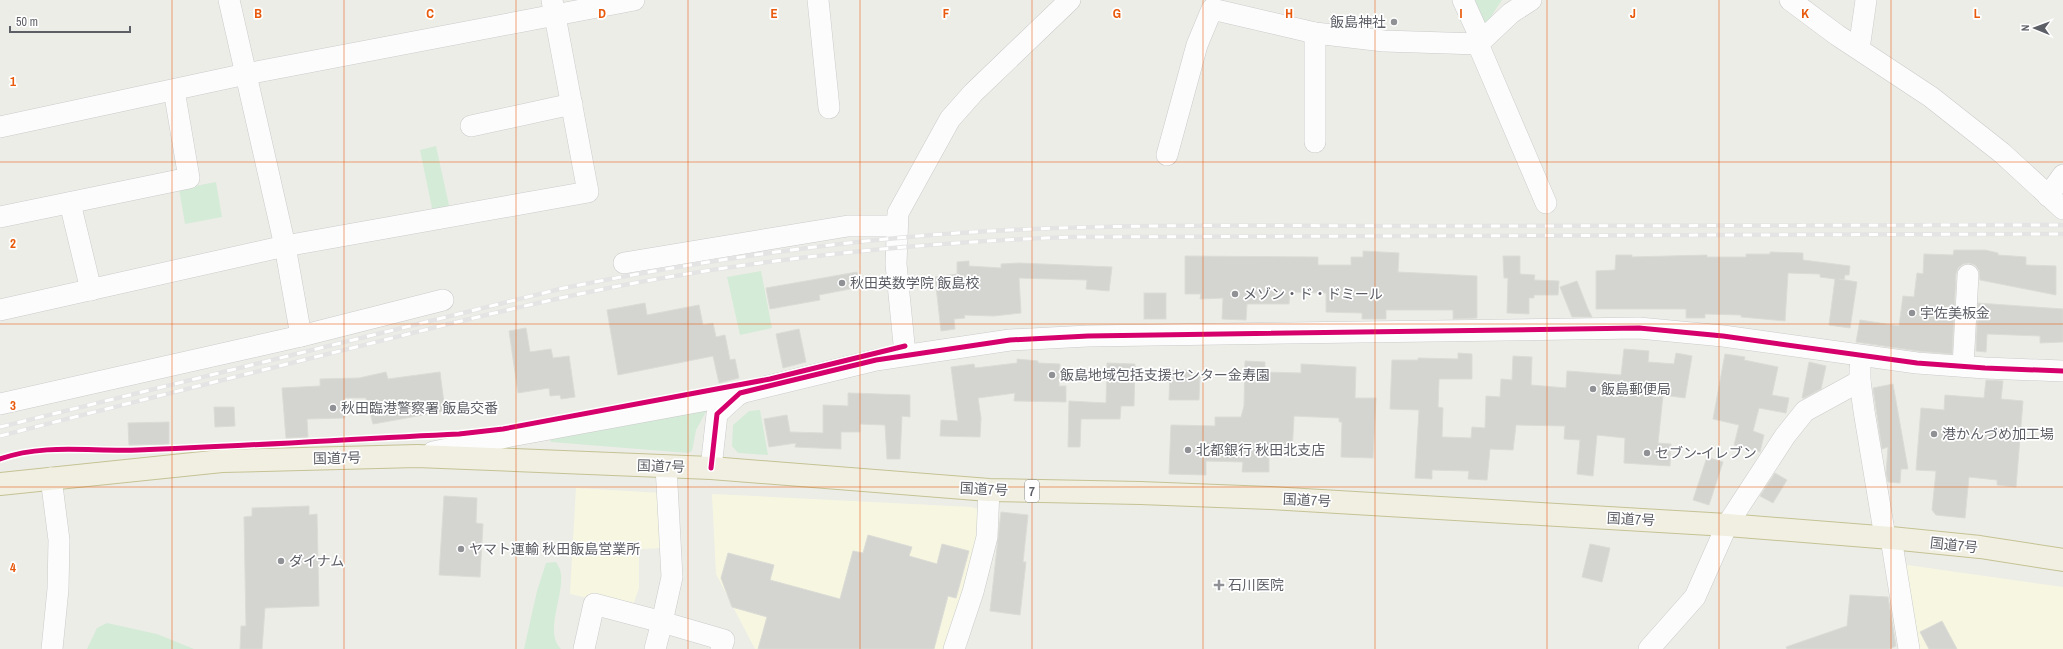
<svg xmlns="http://www.w3.org/2000/svg" width="2063" height="649" viewBox="0 0 2063 649" font-family="'Archivo Narrow','Noto Sans JP',sans-serif">
	<style>
		.commercial { fill: #f7f7e1 }
		.green { fill: #d4ebd7 }
		.building { fill: #d4d4d0; stroke: #dcdcd7 }
		.lines { fill: none; stroke-linecap: round; stroke-linejoin: round }
		.minor-casing { stroke: #cacbca; stroke-width: 22 }
		.highway-casing { stroke: #c5c294; stroke-width: 24 }
		.minor { stroke: #fcfcfc; stroke-width: 21 }
		.highway { stroke: #f0efe1; stroke-width: 22 }
		.rail-casing { stroke: #e4e4e4; stroke-width: 4.5 }
		.rail { stroke: #fff; stroke-width: 3; stroke-dasharray: 9; stroke-linecap: butt }
		.cycleway-casing { stroke: #fff; stroke-width: 8 }
		.cycleway { stroke: #d6006c; stroke-width: 5 }
		.grid { fill: none; stroke: #e8590c; stroke-width: 1; stroke-opacity: 0.55 }
		.poi-dot { fill: #8f9194; stroke: #fff; stroke-width: 1.5 }
		.labels { text-anchor: middle; dominant-baseline: central; stroke-width: 3.5; stroke-linejoin: round; paint-order: stroke }
		.shield { fill: #fff; stroke: #8e8f94; stroke-width: 1 }
		.shield-label { font-size: 13px; font-weight: bold; fill: #5d5f66 }
		.poi-label { font-size: 14px; fill: #5d5f66; stroke: #fff; text-anchor: start }
		.street-label { font-size: 14px; fill: #5d5f66; stroke: #fff }
		.grid-label { font-size: 13px; text-anchor: middle; font-weight: bold; fill: #e8590c; stroke: #fff; stroke-width: 3.5; stroke-linejoin: round; paint-order: stroke }
	</style>
	<rect width="100%" height="100%" fill="#edede8"/>
	<!-- commercial -->
	<g class="commercial">
		<path d="M576,488L662,493L664,548L639,549V588L632,608L570,594Z"/>
		<path d="M712,494L971,507L978,509L981,534L948,649H755L716,574Z"/>
		<path d="M1907,565L2063,587V649H1920L1905,571Z"/>
	</g>
	<!-- green -->
	<g class="green">
		<path d="M1471,0H1502L1484,27Z"/>
		<path d="M436,146L450,210L433,213L420,150Z"/>
		<path d="M216,182L222,217L185,224L179,189Z"/>
		<path d="M761,271L772,328L740,335L727,277Z"/>
		<path d="M707,410L696,430L692,451L688,453L551,442L549,439Z"/>
		<path d="M760,410L768,455L738,453L732,446L733,425L749,411Z"/>
		<path d="M556,562C558,566 561,570 561,574C564,595 544,633 561,649H524L537,591L546,563Z"/>
		<path d="M107,623L157,634L194,649H87L97,628Z"/>
	</g>
	<!-- building -->
	<g class="building">
		<path d="M1954,250H1985L1998,253V255L2026,257V265L2056,266V295L1980,280L1979,270L1975,265L1969,263L1963,264L1958,268L1956,274L1952,354L1918,351L1856,342L1860,320L1899,326L1903,296L1914,297L1917,273L1923,274L1924,254L1953,255Z"/>
		<path d="M1363,251L1399,253L1398,272L1477,276V318L1453,319V310H1386V319H1362V313L1326,312V293L1290,292L1289,304H1247L1246,320L1222,319L1223,298L1200,299L1201,294H1185V256L1318,257V265H1351V257H1363Z"/>
		<path d="M1770,252L1803,253V260L1850,266L1849,275H1845L1844,280L1839,279L1857,282L1850,328L1829,325L1835,279L1820,277V274L1788,273L1785,321L1741,317V315L1705,314V318H1686V309H1596V271L1615,270L1616,255H1632V257L1707,255V257H1746V254H1770Z"/>
		<path d="M1503,256H1520V274L1535,275L1534,280L1559,281L1558,295H1534V298H1529V314L1507,313L1508,278H1504Z"/>
		<path d="M969,261V266L1001,268V264L1019,263L1112,267L1109,291L1086,289L1087,280L1019,278L1021,313L994,316L964,315L965,318L954,319L955,329L941,331L935,277L957,274V262Z"/>
		<path d="M857,272L860,287L819,295L820,300L770,309L766,288Z"/>
		<path d="M1577,281L1588,309L1592,317H1572L1560,287Z"/>
		<rect x="1144" y="293" width="22" height="26"/>
		<path d="M645,303L647,315L699,305L703,325L713,323L716,337L725,335L730,360L735,359L739,378L719,383L713,356L618,375L607,310Z"/>
		<path d="M1978,303L2063,309V342L2040,343V336L1987,334L1986,352L1976,351Z"/>
		<path d="M526,328L530,352L551,349L553,358L569,356L575,397L561,399L560,395L550,396L549,388L518,393L509,331Z"/>
		<path d="M799,329L806,362L783,368L776,334Z"/>
		<path d="M1624,349L1649,351L1648,362L1674,364L1676,353L1692,356L1685,398L1663,395L1658,443L1671,444L1670,466L1624,463L1625,438L1597,435L1593,476L1577,474L1580,440L1564,439L1565,426L1516,425L1513,450L1490,449L1487,480L1468,479L1469,471L1432,470V479L1415,478L1419,410L1390,409L1392,360H1418V358L1458,359V353L1472,354V379H1439L1438,407L1443,408L1442,437L1471,438L1472,427L1485,428L1486,396L1500,397L1501,379L1512,380L1513,356L1532,357L1531,385L1566,388L1567,371L1621,375Z"/>
		<path d="M1725,354L1745,357L1744,360L1778,367L1772,395L1789,398L1786,413L1759,408L1753,431L1764,435L1760,452L1734,445L1739,425L1713,419Z"/>
		<path d="M1017,359L1038,361V363L1060,364L1059,386H1066V402L1014,401L1015,393L978,398L981,418L980,437L940,436L941,420L958,421L951,367L974,364L975,368L1017,363Z"/>
		<path d="M1245,361L1265,362V372L1301,373V364L1356,367L1355,398H1376L1373,458L1341,457L1342,422H1339V418L1294,416L1292,453H1269V472H1242L1243,462L1206,461V475L1169,474L1171,425L1215,426V417H1241L1244,406Z"/>
		<path d="M1809,362L1826,366L1821,389L1804,398H1802Z"/>
		<path d="M1107,363L1135,364L1134,406H1121L1120,419H1081L1080,447H1068L1069,401L1106,403Z"/>
		<path d="M1170,370H1190V373H1200L1199,400H1169Z"/>
		<path d="M386,372L388,379L440,372L445,411L373,424L366,398H345V418L307,419L308,437L286,438L282,388L320,386V379L359,378Z"/>
		<path d="M1986,380L2003,381L2001,399L2023,401L2016,487L1997,485V480L1969,477L1965,518L1936,515L1932,510L1936,471L1916,470L1921,408L1944,410L1945,395L1984,398Z"/>
		<path d="M1893,384L1908,469H1901L1900,483L1888,482L1886,473L1888,447L1882,449L1873,388Z"/>
		<path d="M848,393L910,395V417L902,416L900,459H887L885,425L860,424V432H841V449L795,447L796,443L769,447L764,419L787,415L790,432L823,433V405L848,406Z"/>
		<path d="M214,407H234L235,426L215,427Z"/>
		<path d="M169,422V444L129,445L128,423Z"/>
		<path d="M1707,457L1723,462L1709,505L1693,500Z"/>
		<path d="M1775,473L1787,480L1773,503L1760,496Z"/>
		<path d="M444,496L477,498L476,523L483,524L480,577L439,575Z"/>
		<path d="M309,506V515L317,514L319,606L265,608L262,649H240L241,626H246L244,517L252,516V508Z"/>
		<path d="M1001,512L1028,515L1023,562H1026L1020,615L990,611Z"/>
		<path d="M868,535L912,547L909,556L937,564L942,544L969,551L956,598L948,596L934,649H758L767,617L732,607L721,578L728,553L774,565L770,580L840,599L853,551L863,553Z"/>
		<path d="M1590,544L1610,548L1602,582L1582,577Z"/>
		<path d="M1850,595L1888,597L1896,646L1889,649H1787L1786,647L1847,626Z"/>
		<path d="M1942,621L1957,649H1929L1920,632Z"/>
	</g>
	<g class="lines">
		<defs>
			<g id="minor">
				<path d="M229,0L285,246L301,336"/>
				<path d="M818,0L829,108"/>
				<path d="M1463,0L1478,33V44L1546,203"/>
				<path d="M1790,0L1837,35L1931,97L2002,153L2063,209"/>
				<path d="M1859,49L1866,0"/>
				<path d="M471,126L572,104"/>
				<path d="M0,127L246,74L634,0"/>
				<path d="M1315,142V33"/>
				<path d="M1167,155L1197,45L1212,9L1315,33L1384,41L1478,44L1511,13L1531,0"/>
				<path d="M2048,196L2063,175"/>
				<path d="M70,203L91,290"/>
				<path d="M0,217L189,178L174,90"/>
				<path d="M624,263L848,226H897"/>
				<path d="M0,310L285,246L588,192L552,0"/>
				<path d="M905,354L896,264L898,213L950,119L973,93L1070,0"/>
				<path d="M1963,366L1968,275"/>
				<path d="M1860,368V381L1864,411L1885,537"/>
				<path d="M0,404L301,336L443,300"/>
				<path d="M433,452L511,436L740,394"/>
				<path d="M711,468L717,414L740,393L876,360L1010,340L1088,336L1639,328L1723,336L1917,363L1985,368L2063,371"/>
				<path d="M51,478L59,540L58,589L52,649"/>
				<path d="M1891,538L1909,649"/>
				<path d="M584,649L594,604L662,622L672,577L666,466"/>
				<path d="M655,649L662,622L724,640L721,649"/>
				<path d="M954,649L973,592L987,537L989,490"/>
				<path d="M1649,649L1695,597L1727,525L1785,436L1805,411L1860,381"/>
			</g>
			<path id="highway" d="M0,484L222,461L417,456L711,468L989,490L1140,493L1270,498L1727,525L1891,538L1980,547L2063,560"/>
		</defs>
		<!-- minor casing -->
		<use href="#minor" class="minor-casing"/>
		<!-- highway casing -->
		<use href="#highway" class="highway-casing"/>
		<!-- minor -->
		<use href="#minor" class="minor"/>
		<!-- highway -->
		<use href="#highway" class="highway"/>
		<defs>
			<g id="rail">
				<path d="M0,427L564,288C705,260 847,239 990,231C1139,223 1287,226 1436,226C1645,226 1854,225 2063,225"/>
				<path d="M0,436C117,406 234,377 352,348C453,323 554,297 657,279C794,255 933,242 1072,237L2063,234"/>
			</g>
		</defs>
		<!-- rail casing -->
		<use href="#rail" class="rail-casing"/>
		<!-- rail -->
		<use href="#rail" class="rail"/>
		<defs>
			<g id="cycleway">
				<path d="M0,459C45,443 91,452 138,450C245,446 352,439 459,434L503,429L770,379L905,346"/>
				<path d="M711,468L717,414L740,393L876,360L1010,340L1088,336L1639,328L1723,336L1917,363L1985,368L2063,371"/>
			</g>
		</defs>
		<!-- cycleway casing -->
		<use href="#cycleway" class="cycleway-casing"/>
		<!-- cycleway -->
		<use href="#cycleway" class="cycleway"/>
	</g>
	<!-- grid -->
	<path class="grid" d="M172,0V649M344,0V649M516,0V649M688,0V649M860,0V649M1032,0V649M1203,0V649M1375,0V649M1547,0V649M1719,0V649M1891,0V649M0,162H2063M0,324H2063M0,487H2063"/>
	<!-- markers -->
	<g class="poi-dot">
		<circle cx="1394" cy="22" r="4"/>
		<circle cx="842" cy="283" r="4"/>
		<circle cx="1235" cy="294" r="4"/>
		<circle cx="1912" cy="313" r="4"/>
		<circle cx="1052" cy="375" r="4"/>
		<circle cx="1593" cy="389" r="4"/>
		<circle cx="333" cy="408" r="4"/>
		<circle cx="1934" cy="434" r="4"/>
		<circle cx="1188" cy="450" r="4"/>
		<circle cx="1647" cy="453" r="4"/>
		<circle cx="461" cy="549" r="4"/>
		<circle cx="281" cy="561" r="4"/>
		<path d="M1217 579h4v4h4v4h-4v4h-4v-4h-4v-4h4z"/>
	</g>
	<g class="labels">
		<!-- shield labels -->
		<rect class="shield" x="1025" y="480" width="14" height="22" rx="3"/>
		<g class="shield-label">
			<text x="1032" y="491">7</text>
		</g>
		<!-- poi labels -->
		<g class="poi-label">
			<text x="1386" y="22" text-anchor="end">飯島神社</text>
			<text x="850" y="283">秋田英数学院 飯島校</text>
			<text x="1243" y="294">メゾン・ド・ドミール</text>
			<text x="1920" y="313">宇佐美板金</text>
			<text x="1060" y="375">飯島地域包括支援センター金寿園</text>
			<text x="1601" y="389">飯島郵便局</text>
			<text x="341" y="408">秋田臨港警察署 飯島交番</text>
			<text x="1942" y="434">港かんづめ加工場</text>
			<text x="1196" y="450">北都銀行 秋田北支店</text>
			<text x="1655" y="453">セブン-イレブン</text>
			<text x="469" y="549">ヤマト運輸 秋田飯島営業所</text>
			<text x="289" y="561">ダイナム</text>
			<text x="1228" y="585">石川医院</text>
		</g>
		<!-- street labels -->
		<g class="street-label">
			<text transform="translate(337 458) rotate(-1)">国道7号</text>
			<text transform="translate(661 466) rotate(2)">国道7号</text>
			<text transform="translate(984 489) rotate(3)">国道7号</text>
			<text transform="translate(1307 500) rotate(3)">国道7号</text>
			<text transform="translate(1631 519) rotate(3)">国道7号</text>
			<text transform="translate(1954 545) rotate(6)">国道7号</text>
		</g>
	</g>
	<g class="grid-label">
		<text x="258" y="18">B</text>
		<text x="430" y="18">C</text>
		<text x="602" y="18">D</text>
		<text x="774" y="18">E</text>
		<text x="946" y="18">F</text>
		<text x="1117" y="18">G</text>
		<text x="1289" y="18">H</text>
		<text x="1461" y="18">I</text>
		<text x="1633" y="18">J</text>
		<text x="1805" y="18">K</text>
		<text x="1977" y="18">L</text>
		<text x="13" y="86">1</text>
		<text x="13" y="248">2</text>
		<text x="13" y="410">3</text>
		<text x="13" y="572">4</text>
	</g>
	<!-- north arrow -->
	<g transform="translate(2035 28) rotate(271)" stroke="#ffffff" stroke-width="3" paint-order="stroke">
	<path d="M0-3L7 15L0 10L-7 15Z" fill="#5d5f66"/>
	<text y="-6" font-size="11" font-weight="bold" text-anchor="middle" fill="#5d5f66">N</text>
	</g>
	<!-- scale -->
	<path d="M10 26v6h120v-6" fill="none" stroke="#5d5f66" stroke-width="2"/>
	<text x="16" y="26" font-size="12" fill="#5d5f66" stroke="#ffffff" stroke-width="3" paint-order="stroke">50 m</text>
</svg>
